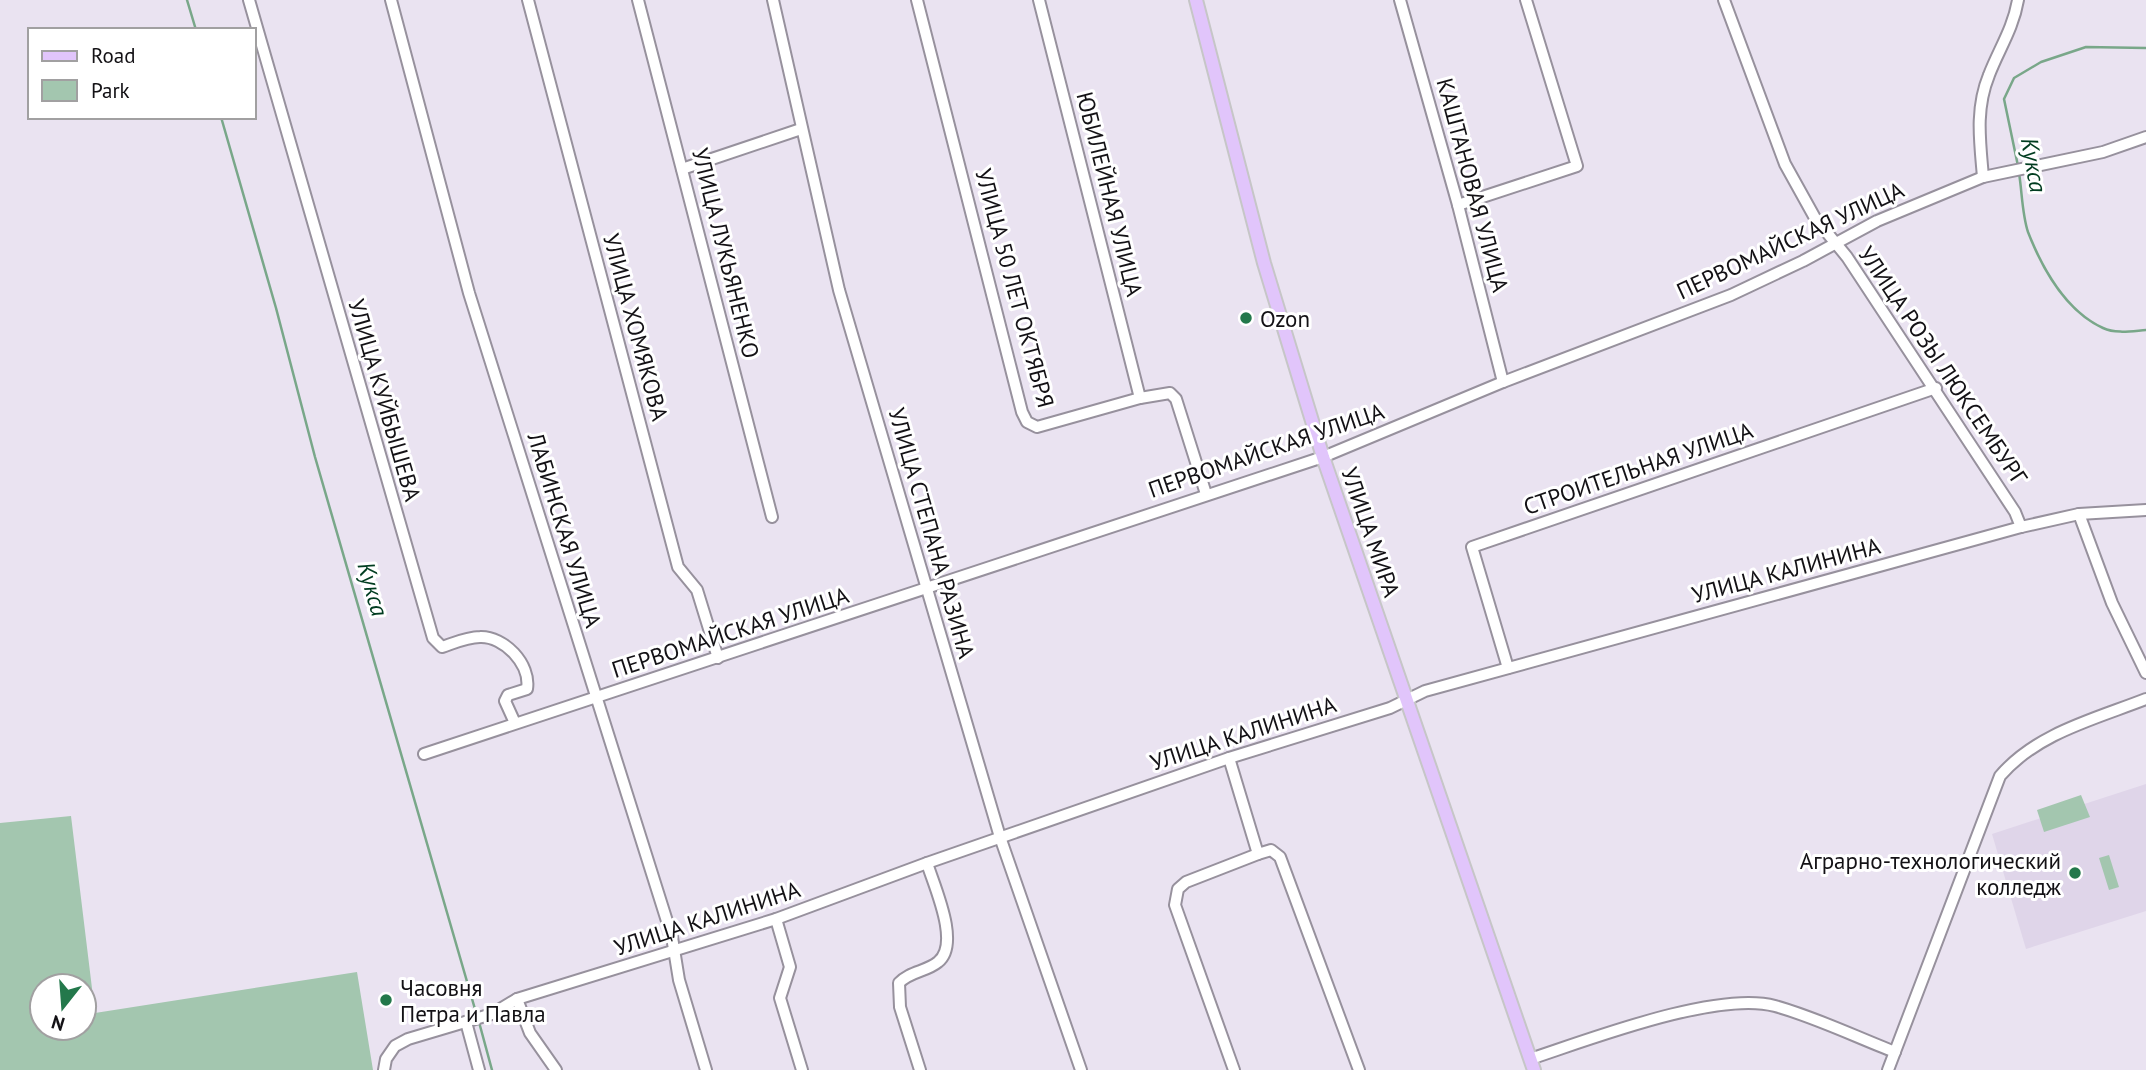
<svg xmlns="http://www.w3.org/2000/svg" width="2146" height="1070" viewBox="0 0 2146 1070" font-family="'PT Sans',sans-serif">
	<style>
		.built { fill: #dfd5e9 }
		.green { fill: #a3c6af; fill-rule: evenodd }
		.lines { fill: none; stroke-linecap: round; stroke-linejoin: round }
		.stream { stroke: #79a789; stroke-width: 2.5 }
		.minor-casing { stroke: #97919d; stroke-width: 14 }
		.major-casing { stroke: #c6c6c7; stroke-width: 16 }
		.minor { stroke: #fff; stroke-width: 10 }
		.major { stroke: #e1c5fb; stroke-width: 12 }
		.poi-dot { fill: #23784b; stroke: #fff; stroke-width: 2.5 }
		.labels { text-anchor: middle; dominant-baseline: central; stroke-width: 6; stroke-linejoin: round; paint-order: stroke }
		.street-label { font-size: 23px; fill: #131115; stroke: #fff }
		.poi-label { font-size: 23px; fill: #131115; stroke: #fff; text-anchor: start }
		.water-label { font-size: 24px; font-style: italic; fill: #003c20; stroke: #fff }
	</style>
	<rect width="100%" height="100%" fill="#eae3f1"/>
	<!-- built -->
	<path class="built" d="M2146,784V911L2026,949L1992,834Z"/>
	<!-- green -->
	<g class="green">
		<path d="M2081,795L2090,817L2044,832L2037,810Z"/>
		<path d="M71,816L95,1013L357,972L373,1070H0V823ZM84,986V1028H42V986Z"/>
		<path d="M2109,855L2119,887L2109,890L2099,858Z"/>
	</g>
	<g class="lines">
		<!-- stream -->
		<g class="stream">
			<path d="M187,0L196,30"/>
			<path d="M221,117L276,308L315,457L477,1016"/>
			<path d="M2018,166L2004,99L2014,78L2041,62L2086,47L2146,48"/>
			<path d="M2019,173C2022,191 2022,214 2028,232C2042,268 2066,311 2103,328C2116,334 2132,331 2146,330"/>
			<path d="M479,1022L492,1070"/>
		</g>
		<defs>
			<g id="minor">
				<path d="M249,0L433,638L442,647C454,643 467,637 480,637C504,636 531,664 527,689L508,695L505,701L515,723"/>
				<path d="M391,0L469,293L672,937L679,980L706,1070"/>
				<path d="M528,0L678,567L697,590L718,658"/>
				<path d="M638,0L772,517"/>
				<path d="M773,0L839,290L1000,837L1081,1070"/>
				<path d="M917,0L1022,412L1027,422L1037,427L1140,398L1170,393L1176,399L1206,494"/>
				<path d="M1039,0L1140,398"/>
				<path d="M1400,0L1458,205L1503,382"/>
				<path d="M1724,0L1785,164L1815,218L1847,257L2015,512L2021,527"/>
				<path d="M682,169L801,129"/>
				<path d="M1983,177C1980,142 1975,109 1989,75C1999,49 2013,29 2018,0"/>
				<path d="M1458,205L1577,166L1526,0"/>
				<path d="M2079,514L2112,603L2146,673"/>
				<path d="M1508,668L1472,547L1936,388"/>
				<path d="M424,754L1323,457L1503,382L1731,295L1803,261L1877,221L1983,177L2103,152L2146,137"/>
				<path d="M1229,758L1258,854L1271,850L1280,857L1359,1070"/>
				<path d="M776,919L790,967L780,998L802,1070"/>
				<path d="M517,999L530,1033L556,1070"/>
				<path d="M466,1022L479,1070"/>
				<path d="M1530,1059C1588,1040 1718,990 1775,1006C1815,1017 1856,1037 1895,1052"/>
				<path d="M384,1070L386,1059L395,1046L408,1039L492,1014L517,999L776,919L927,863L1229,758L1390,708L1425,691L2021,527L2079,514L2146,510"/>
				<path d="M920,1070L900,1007L899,983C910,971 926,972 938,962C961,944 934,886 927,863"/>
				<path d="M1234,1070L1175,905L1178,889L1186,882L1258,854"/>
				<path d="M1888,1070L2000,776C2037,733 2095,719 2146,699"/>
			</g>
			<path id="major" d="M1196,0L1264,263L1323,457L1534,1070"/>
		</defs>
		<!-- minor casing -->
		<use href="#minor" class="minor-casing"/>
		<!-- major casing -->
		<use href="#major" class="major-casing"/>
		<!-- minor -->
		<use href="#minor" class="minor"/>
		<!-- major -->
		<use href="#major" class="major"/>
	</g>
	<!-- markers -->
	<g class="poi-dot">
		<circle cx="1246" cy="318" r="7"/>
		<circle cx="2075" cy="873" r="7"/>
		<circle cx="386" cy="1000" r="7"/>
	</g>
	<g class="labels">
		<!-- street labels -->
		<g class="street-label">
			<text transform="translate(1473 185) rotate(75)">КАШТАНОВАЯ УЛИЦА</text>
			<text transform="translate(1110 194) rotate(76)">ЮБИЛЕЙНАЯ УЛИЦА</text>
			<text transform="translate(1790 240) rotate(-25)">ПЕРВОМАЙСКАЯ УЛИЦА</text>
			<text transform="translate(726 253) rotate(76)">УЛИЦА ЛУКЬЯНЕНКО</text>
			<text transform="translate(1015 288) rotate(75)">УЛИЦА 50 ЛЕТ ОКТЯБРЯ</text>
			<text transform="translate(636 327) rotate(75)">УЛИЦА ХОМЯКОВА</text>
			<text transform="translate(1943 365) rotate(56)">УЛИЦА РОЗЫ ЛЮКСЕМБУРГ</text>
			<text transform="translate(385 400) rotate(74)">УЛИЦА КУЙБЫШЕВА</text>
			<text transform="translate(1266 450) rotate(-19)">ПЕРВОМАЙСКАЯ УЛИЦА</text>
			<text transform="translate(1638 468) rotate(-19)">СТРОИТЕЛЬНАЯ УЛИЦА</text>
			<text transform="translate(565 530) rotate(73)">ЛАБИНСКАЯ УЛИЦА</text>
			<text transform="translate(1371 532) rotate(71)">УЛИЦА МИРА</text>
			<text transform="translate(932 533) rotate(74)">УЛИЦА СТЕПАНА РАЗИНА</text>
			<text transform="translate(1786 570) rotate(-15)">УЛИЦА КАЛИНИНА</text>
			<text transform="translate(730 632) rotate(-18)">ПЕРВОМАЙСКАЯ УЛИЦА</text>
			<text transform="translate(1243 733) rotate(-18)">УЛИЦА КАЛИНИНА</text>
			<text transform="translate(707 918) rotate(-18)">УЛИЦА КАЛИНИНА</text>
		</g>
		<!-- poi labels -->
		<g class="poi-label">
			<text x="1260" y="318">Ozon</text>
			<text x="2061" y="860" text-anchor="end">Аграрно-технологический<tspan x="2061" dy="26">колледж</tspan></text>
			<text x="400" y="987">Часовня<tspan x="400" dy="26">Петра и Павла</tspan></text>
		</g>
		<!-- water labels -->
		<g class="water-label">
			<text transform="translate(2034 165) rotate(80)">Кукса</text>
			<text transform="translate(373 589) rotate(74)">Кукса</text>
		</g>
	</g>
	<!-- legend -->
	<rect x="28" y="28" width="228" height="91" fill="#ffffff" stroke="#a1a0a1" stroke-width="2"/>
	<rect x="42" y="51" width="35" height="10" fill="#e1c5fb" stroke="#a1a0a1" stroke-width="2"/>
	<text x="91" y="63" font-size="21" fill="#131115">Road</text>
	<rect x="42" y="80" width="35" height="21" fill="#a3c6af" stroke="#a1a0a1" stroke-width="2"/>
	<text x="91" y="98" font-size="21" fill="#131115">Park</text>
	<!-- north arrow -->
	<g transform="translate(63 1007) rotate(197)"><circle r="33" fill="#ffffff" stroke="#a1a0a1" stroke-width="2"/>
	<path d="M0-5L12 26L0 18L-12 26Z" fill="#23784b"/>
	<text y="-10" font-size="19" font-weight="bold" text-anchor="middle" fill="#131115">N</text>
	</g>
</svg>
